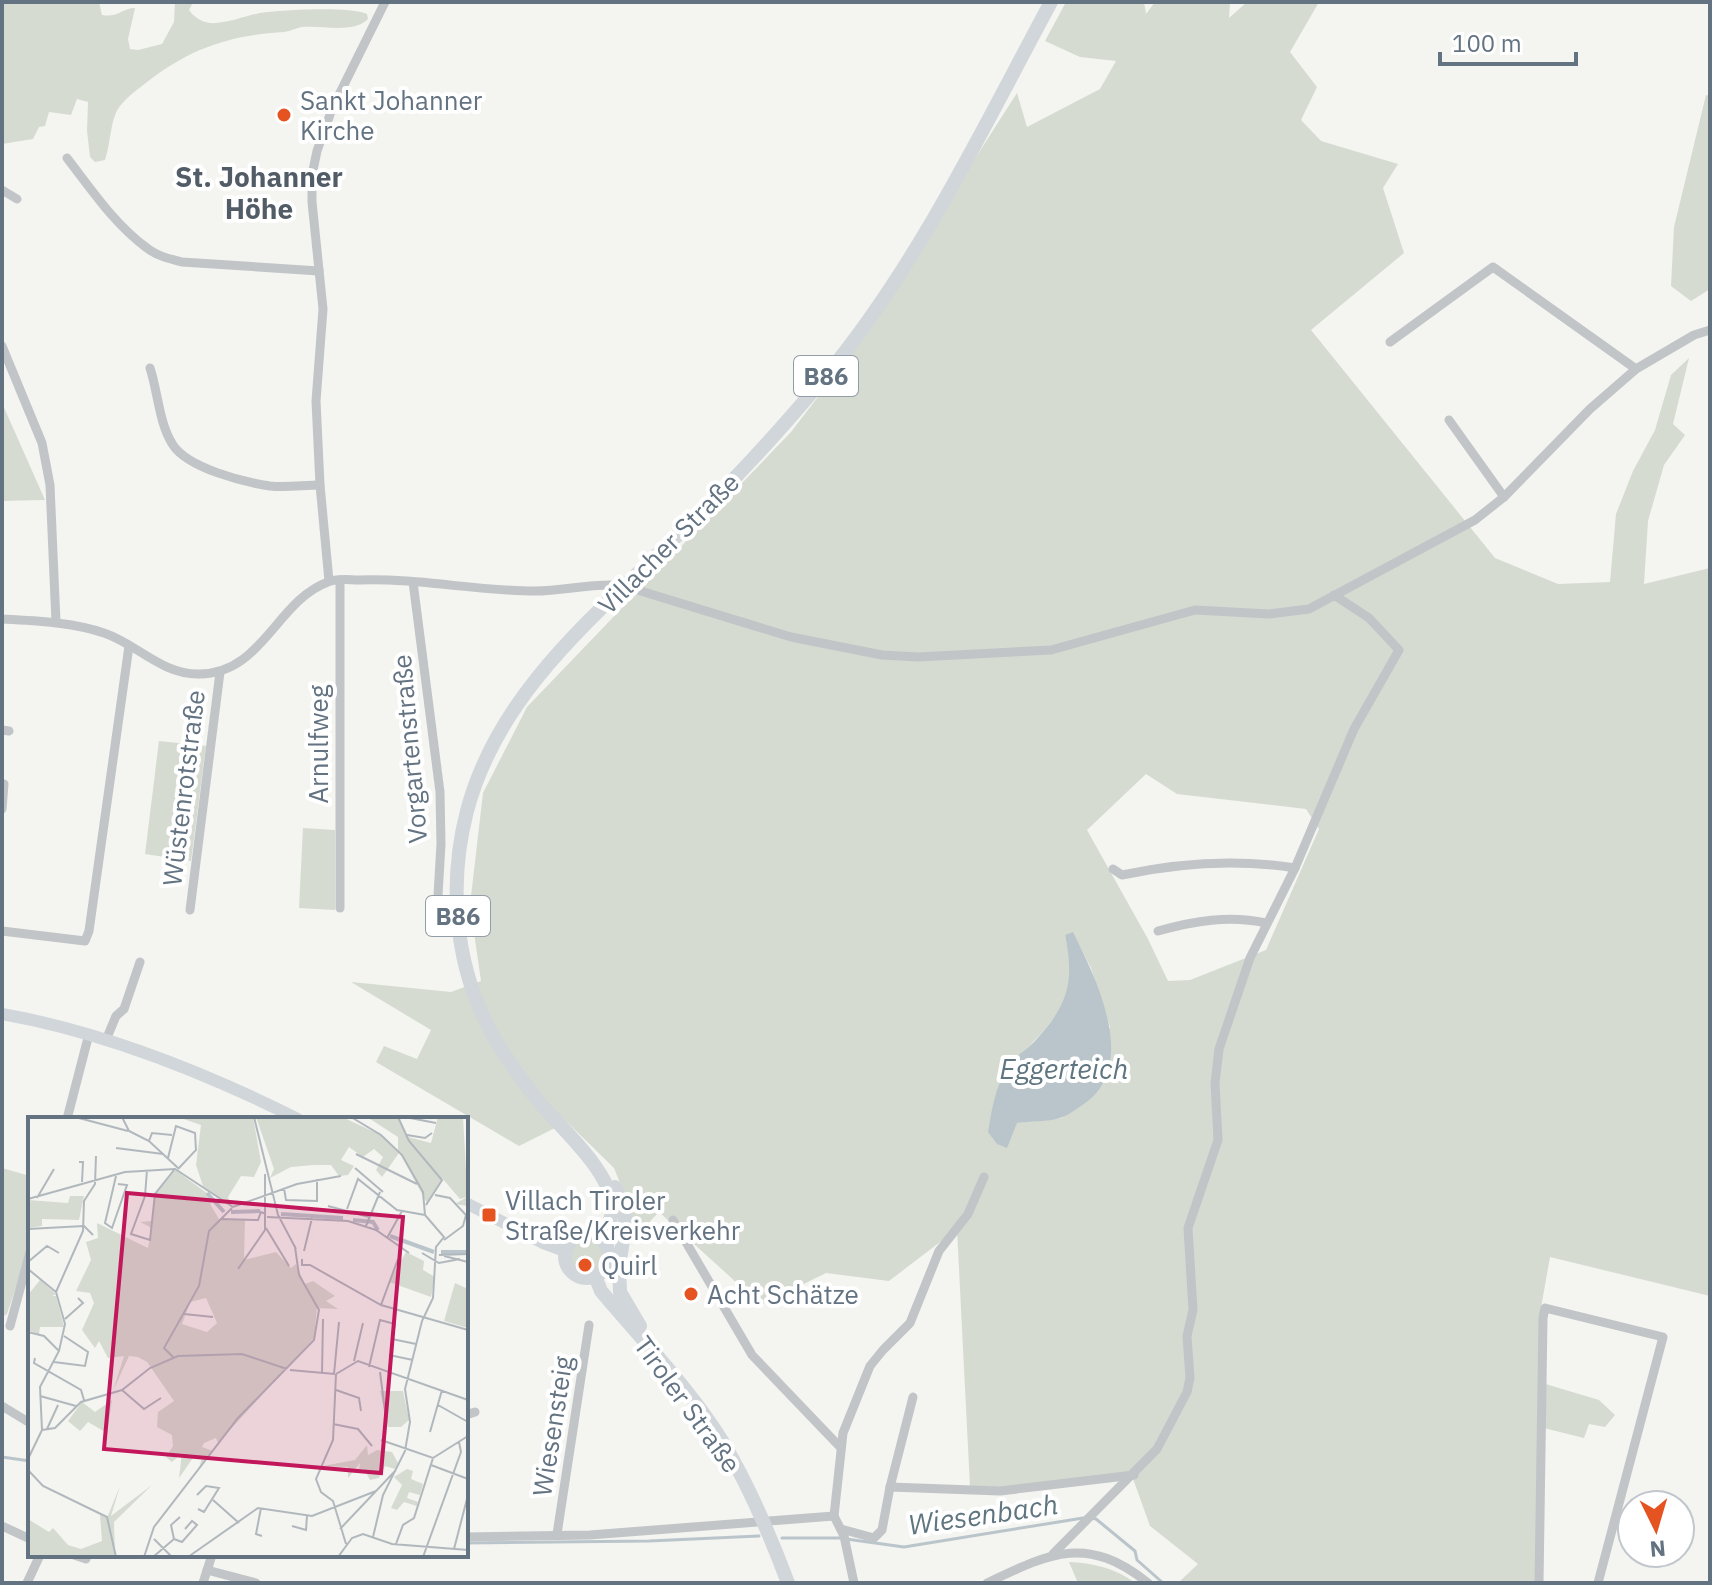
<svg xmlns="http://www.w3.org/2000/svg" width="1712" height="1585" viewBox="0 0 1712 1585" font-family="'IBM Plex Sans',sans-serif">
	<style>
		.green { fill: #d5dbd1; fill-rule: evenodd }
		.water { fill: #bac5cb }
		.lines { fill: none; stroke-linecap: round; stroke-linejoin: round }
		.stream { stroke: #bac5cb; stroke-width: 3 }
		.street { stroke: #c1c5c8; stroke-width: 9 }
		.secondary { stroke: #d1d6da; stroke-width: 12 }
		.primary { stroke: #d1d6da; stroke-width: 14 }
		.poi-dot { fill: #e45320; stroke: #fff; stroke-width: 3 }
		.labels { text-anchor: middle; dominant-baseline: central; stroke-width: 8; stroke-linejoin: round; paint-order: stroke }
		.shield { fill: #fff; stroke: #929da8; stroke-width: 2 }
		.shield-label { font-size: 24px; font-weight: bold; fill: #637382 }
		.poi-label { font-size: 26px; fill: #637382; stroke: #fff; text-anchor: start }
		.street-label { font-size: 26px; fill: #637382; stroke: #fff }
		.neighbourhood-label { font-size: 28px; font-weight: bold; fill: #515c67; stroke: #fff }
		.water-label { font-size: 28px; font-style: italic; fill: #5f757f; stroke: #fff }
		.inset-river { fill: none; stroke: #bac5cb; stroke-width: 4 }
		.inset-road { fill: none; stroke: #b1b8bd; stroke-width: 2 }
		.view { fill: #c2185b; fill-opacity: 0.15; stroke: #c2185b; stroke-width: 4 }
		.inset-edge { fill: none; stroke: #637382; stroke-width: 4 }
	</style>
	<rect width="100%" height="100%" fill="#f4f4f0"/>
	<!-- green -->
	<g class="green">
		<path d="M2,2H99L102,15C118,18 122,8 135,8L128,39L130,49L138,50L162,44L174,22L175,2H193L189,10C195,19 206,24 216,23C231,22 245,16 260,13C281,10 349,6 367,14L368,19C353,34 322,25 302,27C296,28 291,31 284,32C230,35 191,48 147,82C138,89 127,97 120,106C110,119 111,143 105,160L95,162L90,157L87,131L88,102L77,99L71,115L49,112L45,126L39,127L33,139L2,144Z"/>
		<path d="M1066,2H1144L1146,14L1155,2H1230L1229,18L1247,2H1319L1290,52L1317,87L1301,120L1321,141L1398,164L1383,188L1404,253L1311,330L1495,558L1558,584L1610,582L1616,514L1633,471L1655,430L1671,375L1689,358L1673,424L1685,435L1664,465L1648,521L1644,584L1710,568V1296L1550,1257L1539,1319V1382L1599,1400L1615,1415L1605,1427L1589,1424L1584,1438L1540,1427L1538,1583H1178L1198,1564L1150,1526L1132,1476L1000,1490L970,1487L957,1229L889,1281L826,1273L761,1305L659,1212L634,1238L628,1203L614,1168L567,1122L519,1146L376,1062L384,1046L417,1059L431,1030L351,982L451,992L481,981L470,905L483,793L527,707L791,432L844,363L1017,93L1027,127L1100,89L1116,61L1080,57L1045,41ZM1146,774L1177,794L1306,809L1319,829L1266,950L1190,980L1168,981L1148,939L1087,830ZM1073,933L1091,968L1110,1027L1062,1118L1017,1123L1009,1065C1033,1043 1060,1018 1070,986C1074,971 1068,951 1065,935Z"/>
		<path d="M1706,95L1710,96V289L1691,301L1671,286L1674,227Z"/>
		<path d="M2,403L45,500L2,501Z"/>
		<path d="M159,741L206,746L191,861L145,854Z"/>
		<path d="M303,828L335,830V910L299,908Z"/>
		<path d="M2,1168L30,1176V1245L7,1314L2,1317Z"/>
		<circle cx="586" cy="1256" r="18"/>
		<path d="M1069,1562C1093,1563 1115,1568 1135,1583H1078Z"/>
	</g>
	<!-- water -->
	<path class="water" d="M1073,932C1097,980 1141,1069 1081,1106C1075,1110 1067,1116 1060,1118C1047,1122 1031,1121 1017,1123L1007,1148L997,1144L988,1132C992,1109 995,1087 1008,1067C1014,1057 1026,1050 1034,1042C1068,1005 1075,983 1065,935Z"/>
	<g class="lines">
		<!-- stream -->
		<g class="stream">
			<path d="M2,1457L30,1461"/>
			<path d="M1090,1518L1096,1519L1135,1551L1137,1560L1163,1583"/>
			<path d="M782,1538H839L904,1547L1083,1518"/>
			<path d="M466,1543L649,1541L759,1536"/>
		</g>
		<!-- street -->
		<g class="street">
			<path d="M67,158C91,189 115,225 147,248C157,256 170,259 182,262L319,271"/>
			<path d="M2,190L17,199"/>
			<path d="M1390,342L1493,267L1636,369"/>
			<path d="M2,346L42,443L50,485L56,622"/>
			<path d="M150,368C158,392 159,424 173,445C188,468 243,482 270,486C286,488 304,485 320,485"/>
			<path d="M1449,420L1504,497"/>
			<path d="M329,581L320,485L316,401L323,309L312,202V175L317,151L332,109L385,2"/>
			<path d="M413,582L440,792L441,844L437,912"/>
			<path d="M634,589L791,637L882,655L918,657L1051,650L1195,610L1269,614L1309,609L1475,520L1504,497L1590,409L1636,369L1694,335L1710,330"/>
			<path d="M2,619C36,621 72,622 104,633C137,644 161,674 198,674C262,675 276,601 328,582C337,578 349,580 359,580C418,578 476,591 535,591C562,591 587,584 614,585"/>
			<path d="M2,730L9,731"/>
			<path d="M2,809L4,784"/>
			<path d="M1113,869L1122,875C1178,863 1239,859 1295,868"/>
			<path d="M340,908V580"/>
			<path d="M190,910L220,672"/>
			<path d="M2,931L85,941L89,931L129,646"/>
			<path d="M1158,931C1194,921 1229,915 1266,923"/>
			<path d="M106,1040L116,1016L124,1009L140,962"/>
			<path d="M67,1119L89,1034"/>
			<path d="M673,1220L752,1355L841,1448"/>
			<path d="M10,1326L30,1252"/>
			<path d="M2,1406L30,1423"/>
			<path d="M466,1415L475,1412"/>
			<path d="M890,1487L913,1397"/>
			<path d="M2,1526L30,1539"/>
			<path d="M841,1529L874,1538L882,1530L890,1487L1000,1491L1134,1475"/>
			<path d="M557,1534L589,1325"/>
			<path d="M466,1537L590,1535L834,1516"/>
			<path d="M1053,1554L1157,1449L1187,1392L1190,1378L1187,1336L1193,1310L1188,1228L1218,1140L1215,1083L1219,1049L1250,958L1295,868L1354,729L1399,650L1369,618L1334,595"/>
			<path d="M74,1555L86,1559"/>
			<path d="M207,1570L256,1583"/>
			<path d="M27,1583L40,1555"/>
			<path d="M203,1583L212,1555"/>
			<path d="M854,1583L844,1536L834,1516L843,1433L870,1366L883,1350L910,1323L939,1251L968,1214L984,1177"/>
			<path d="M987,1583C1050,1553 1087,1534 1148,1583"/>
			<path d="M1539,1583L1543,1318L1545,1308L1663,1337L1598,1583"/>
		</g>
		<!-- secondary -->
		<g class="secondary">
			<path d="M2,1014C105,1032 204,1072 298,1119"/>
			<path d="M466,1203L543,1243L565,1251"/>
		</g>
		<!-- primary -->
		<g class="primary">
			<path d="M615,1187L624,1206L625,1229L619,1265L620,1292L640,1326"/>
			<circle cx="587" cy="1256" r="22"/>
			<path d="M601,1239C607,1227 613,1219 612,1205C610,1171 561,1128 540,1103C520,1078 500,1051 486,1022C454,958 449,880 467,811C499,689 601,611 687,526C737,478 784,426 829,372C920,261 983,128 1051,2"/>
			<path d="M595,1276L601,1291C643,1341 690,1389 724,1444C750,1488 770,1535 788,1583"/>
		</g>
	</g>
	<!-- markers -->
	<g class="poi-dot">
		<circle cx="284" cy="115" r="8"/>
		<rect x="481" y="1207" width="16" height="16" rx="4"/>
		<circle cx="585" cy="1265" r="8"/>
		<circle cx="691" cy="1294" r="8"/>
	</g>
	<g class="labels">
		<!-- shield labels -->
		<g class="shield">
			<rect x="794" y="356" width="64" height="40" rx="6"/>
			<rect x="426" y="896" width="64" height="40" rx="6"/>
		</g>
		<g class="shield-label">
			<text x="826" y="376">B86</text>
			<text x="458" y="916">B86</text>
		</g>
		<!-- poi labels -->
		<g class="poi-label">
			<text x="300" y="100">Sankt Johanner<tspan x="300" dy="30">Kirche</tspan></text>
			<text x="505" y="1200">Villach Tiroler<tspan x="505" dy="30">Straße/Kreisverkehr</tspan></text>
			<text x="601" y="1265">Quirl</text>
			<text x="707" y="1294">Acht Schätze</text>
		</g>
		<!-- street labels -->
		<g class="street-label">
			<text transform="translate(668 543) rotate(-45)">Villacher Straße</text>
			<text transform="translate(318 744) rotate(-90)">Arnulfweg</text>
			<text transform="translate(409 749) rotate(-95)">Vorgartenstraße</text>
			<text transform="translate(183 788) rotate(-83)">Wüstenrotstraße</text>
			<text transform="translate(688 1404) rotate(54)">Tiroler Straße</text>
			<text transform="translate(552 1426) rotate(-81)">Wiesensteig</text>
		</g>
		<!-- neighbourhood labels -->
		<g class="neighbourhood-label">
			<text x="259" y="176">St. Johanner<tspan x="259" dy="32">Höhe</tspan></text>
		</g>
		<!-- water labels -->
		<g class="water-label">
			<text x="1064" y="1068">Eggerteich</text>
			<text transform="translate(983 1514) rotate(-8)">Wiesenbach</text>
		</g>
	</g>
	<!-- overview -->
	<g transform="translate(28 1117)">
		<rect width="440" height="440" fill="#f4f4f0"/>
		<path d="M150,0H225L233,45L226,60L213,59L200,80L202,89L175,69L168,48L173,8ZM228,0H314L353,18L371,36L354,60L348,53L355,40L346,32L335,40L321,30L313,43L326,49L320,58L311,59L303,48H286L263,50L242,61L246,52ZM339,0H369L380,20L403,26L410,0H435L440,89L427,87L439,80L432,82L414,61L399,86L370,33V20ZM147,53L187,82L182,87L191,102H217L216,143L248,135L263,151L268,147L277,167L285,164L307,179L298,184L310,192L289,191L286,221L190,326L188,321L176,326L174,330L185,334L171,352L174,340L167,338L151,361L154,336L144,345L138,340L145,329L144,318L129,310L130,295L146,284L119,245L110,240L101,239L85,274L96,239L80,241L71,224L67,231L54,213L66,186L62,176L48,174L63,143L58,125L70,121L69,106L120,131L124,111L112,105L124,104L127,77ZM178,181L189,206L179,215L154,207L162,185ZM42,79H56L51,103L14,102V109L0,111V83L40,86ZM378,135L396,144L395,153L407,160L403,180L361,165ZM12,163L28,177L24,179H28L36,210H12L11,217L0,213V178ZM427,166L440,172V211L416,204ZM352,274H375L381,303L373,310H360ZM84,283L79,316L60,305L52,314L40,304L54,285L67,295ZM339,328L340,338L349,333L364,335L370,346L367,352L357,349L351,361L342,363L336,352H331L332,346L320,361V350L295,349L327,343ZM379,352L385,354L383,362L395,367L392,378L381,375L379,381L390,385L389,389L376,385L369,393L363,391L374,368L366,360ZM124,368L86,405L87,440H0V402L21,415L25,411L40,428L53,432L74,424L72,398L79,401L92,369L83,399Z" fill="#d5dbd1" fill-rule="evenodd"/>
		<path class="inset-river" d="M179,76L196,95M203,95L232,94M253,97L315,101M325,103L345,105L350,113M362,119L406,135M413,135H439"/>
		<path class="inset-road" d="M47,0L100,14M94,0L101,14L121,24L150,51M226,0L250,98L268,132M323,0L353,18L374,38L395,75L397,98L416,120L408,130L405,181L394,204L377,272L382,305L377,334L355,378L345,420M370,0L381,24L414,63L398,88M377,0L408,6M379,18L397,21L404,16M121,24L124,16L144,18M88,31L135,37M328,37L389,67M140,41L148,9L167,16L168,33L150,52M51,45H55L54,65M327,51L355,75M119,53L117,79L103,117L122,123L127,77L146,53M88,59L77,106L84,111L99,68L90,67M256,71L258,83L289,84V62M407,78L422,81L438,98L435,109L416,123M9,81L26,52M0,82L97,55L147,52L205,90L269,67L313,59M300,89L341,100M319,92L330,62L369,93L397,98M239,100L320,104L348,113L381,136M192,102L230,103L233,95L238,97M338,109L352,75M238,111L261,149M0,112L56,109L65,118M359,121L374,94M276,134L284,101M394,136L411,146L432,142M411,138L440,137M416,139L440,145M274,142V148H282L353,188L440,213M0,145L19,129L31,136M0,152L28,175L37,207L31,234L12,270L14,313M210,152L237,113V57M28,175L55,114L56,84L67,67L68,39M353,188L370,142M156,197L185,200M37,202L55,186L50,181M0,215L16,219L31,234M364,222L388,227M361,238L385,243M7,241L6,246L53,273L56,283M146,241L136,231L171,169L181,114L204,91M326,244L335,206M26,245L57,249L60,235L36,219M341,250L352,203L367,207L363,229M262,253L307,257M352,255L358,302M294,256L295,202M306,257L311,205M308,257L305,323L288,362L293,375L305,384L318,427M308,257L330,244L440,283M94,273L116,292L133,281M308,273L331,281L333,294M12,279L48,289M410,288L440,305M305,307L330,312L344,329M19,312L30,288M402,315L414,273M353,323L405,341L440,319M0,342L14,313L27,311L53,285L94,273L122,251L150,239L214,237L259,252M403,348L440,362M0,353L15,369L79,400L88,440M169,378L178,369L191,371L176,395L170,392M185,383L211,406M233,391L228,417L234,419M264,409L278,413L279,399M312,412L368,353M126,422L144,440M146,422L154,425L169,408L164,404L157,412M146,422L143,408L152,400M368,427L375,408L386,401L405,341M426,432L440,378M116,440L126,410L210,301L286,223L291,193L271,158L267,130M125,440L146,422M160,440L230,391L284,399L348,374M310,440L324,421L335,417L364,427L440,433M395,440L433,335L431,325"/>
		<path class="view" d="M99,76L375,100L353,356L76,332Z"/>
		<rect width="440" height="440" class="inset-edge"/>
	</g>
	<!-- border -->
	<rect width="1712" height="1585" fill="none" stroke="#637382" stroke-width="8"/>
	<!-- north arrow -->
	<g transform="translate(1656 1529) rotate(175)"><circle r="38" fill="#ffffff" stroke="#c1c7cd" stroke-width="2"/>
	<path d="M0-6L14 30L0 20L-14 30Z" fill="#e45320"/>
	<text y="-12" font-size="22" font-weight="bold" text-anchor="middle" fill="#637382">N</text>
	</g>
	<!-- scale -->
	<path d="M1440 52v12h136v-12" fill="none" stroke="#637382" stroke-width="4"/>
	<text x="1452" y="52" font-size="24" fill="#637382" stroke="#ffffff" stroke-width="6" paint-order="stroke">100 m</text>
</svg>
